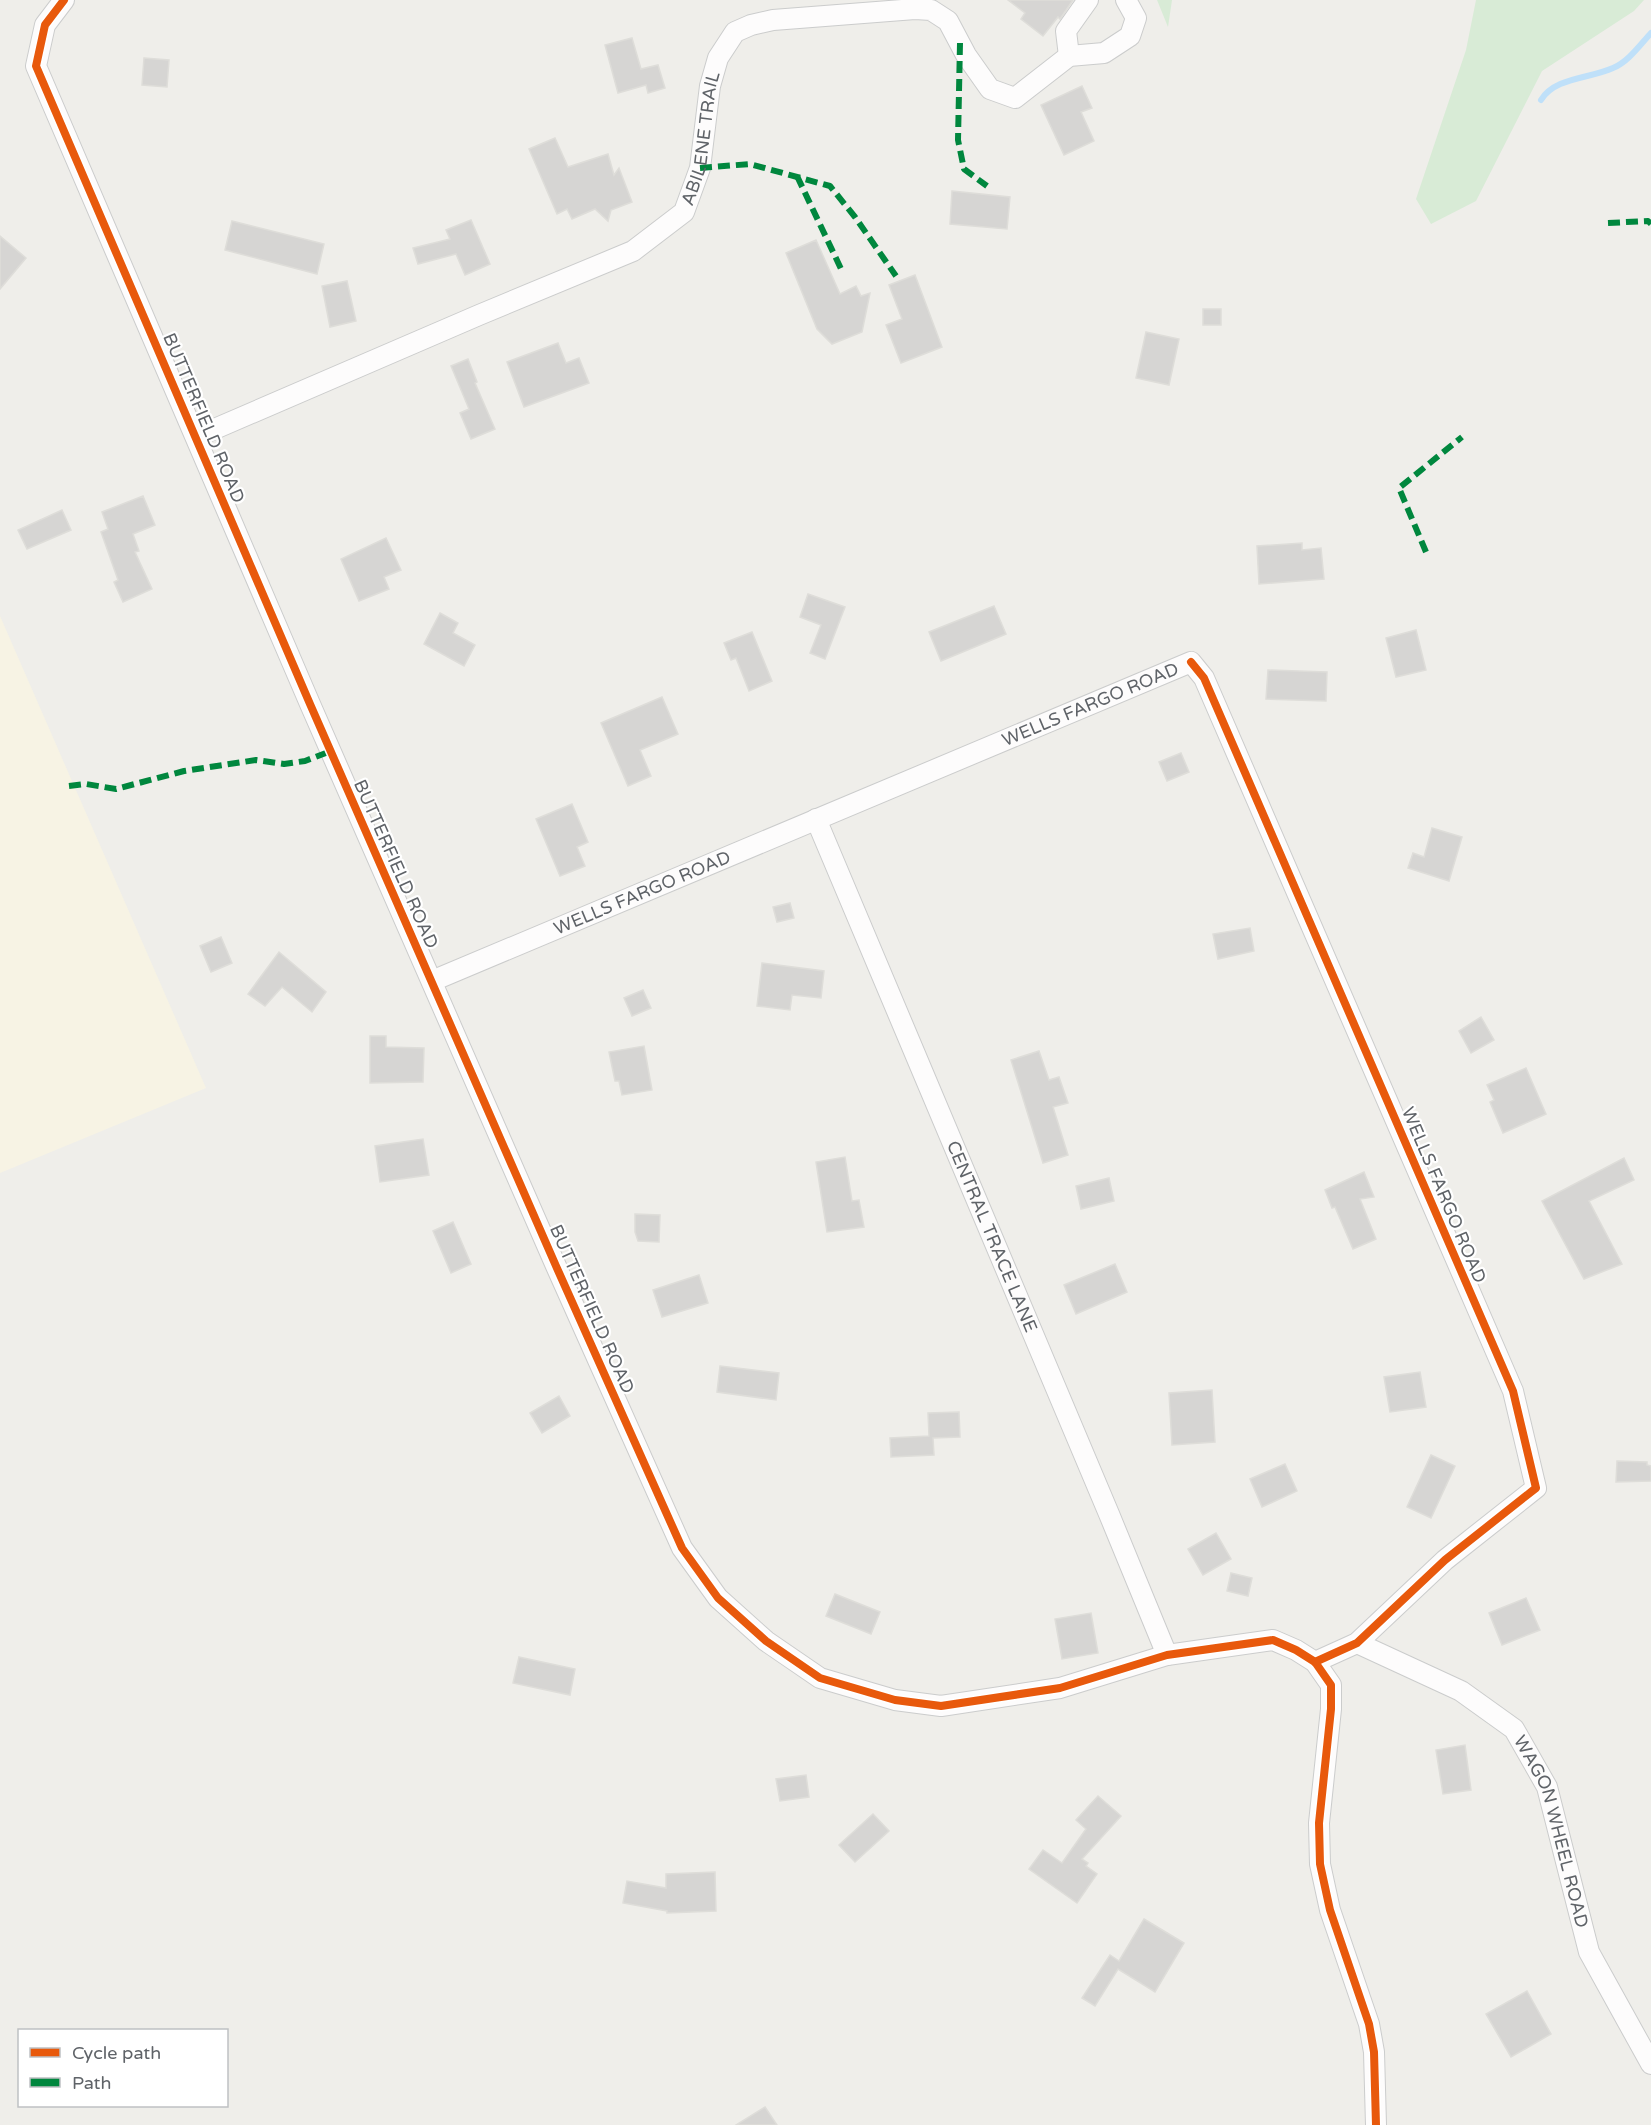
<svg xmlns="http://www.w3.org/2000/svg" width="1651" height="2125" viewBox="0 0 1651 2125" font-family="'Varela Round',sans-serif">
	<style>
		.commercial { fill: #f7f3e4 }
		.green { fill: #d8ebd6 }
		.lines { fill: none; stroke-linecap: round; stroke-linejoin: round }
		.stream { stroke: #bfe0f9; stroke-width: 6 }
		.building { fill: #d6d5d3; stroke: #deddd9; stroke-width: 1.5 }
		.minor-casing { stroke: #cbcccc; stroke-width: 22 }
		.minor { stroke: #fdfcfc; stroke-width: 20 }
		.quiet { stroke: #00873e; stroke-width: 6; stroke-dasharray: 12 6; stroke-linecap: butt }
		.cycleway-casing { stroke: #fff; stroke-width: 11 }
		.cycleway { stroke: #e8590c; stroke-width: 8 }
		.labels { text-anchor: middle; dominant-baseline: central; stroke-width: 4.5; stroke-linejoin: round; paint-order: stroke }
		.street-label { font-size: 18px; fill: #5f6368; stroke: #fff }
	</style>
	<rect width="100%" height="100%" fill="#efeeea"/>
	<!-- commercial -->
	<path class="commercial" d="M0,616L206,1088L0,1173Z"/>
	<!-- green -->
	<g class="green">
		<path d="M1157,0H1172L1168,27Z"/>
		<path d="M1476,0H1644L1634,11L1542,71L1476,201L1431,224L1416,199L1466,50Z"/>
	</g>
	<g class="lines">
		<!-- stream -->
		<path class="stream" d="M1541,100C1555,77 1589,79 1613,68C1628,62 1640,45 1651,33"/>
	</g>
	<!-- building -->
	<g class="building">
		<path d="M1008,0H1073L1060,19L1058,17L1043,36L1021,19L1025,13Z"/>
		<path d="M632,38L641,69L658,65L665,88L648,93L646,85L618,93L605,45Z"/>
		<path d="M144,58L169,60L167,87L142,85Z"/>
		<path d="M1082,86L1092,108L1081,112L1094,141L1064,155L1041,105Z"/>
		<path d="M555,138L568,167L608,154L614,175L619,168L632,202L611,210L608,221L595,209L572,219L567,209L557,214L529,149Z"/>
		<path d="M952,191L1010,197L1007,229L950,224Z"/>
		<path d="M471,220L490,264L465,275L456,254L418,264L413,248L450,239L446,230Z"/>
		<path d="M232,221L324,244L317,274L225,250Z"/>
		<path d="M0,236L26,258L0,289Z"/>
		<path d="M816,240L840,294L856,286L861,296L870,293L862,332L832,344L817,329L786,253Z"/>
		<path d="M915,275L942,347L901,363L886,325L902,319L889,285Z"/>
		<path d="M347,281L356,321L330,327L322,286Z"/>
		<rect x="1203" y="309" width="18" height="16"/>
		<path d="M1146,332L1179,339L1169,385L1136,378Z"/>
		<path d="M558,343L566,363L579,358L589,383L524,407L507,362Z"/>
		<path d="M468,359L477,382L475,383L495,429L471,439L460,413L469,409L451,366Z"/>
		<path d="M143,496L155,525L133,534L139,551L135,552L152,589L123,602L114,582L118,580L101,532L108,529L102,512Z"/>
		<path d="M62,510L71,530L27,549L18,530Z"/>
		<path d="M386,538L401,570L384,577L389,589L359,601L341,559Z"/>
		<path d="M1302,543V550L1321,548L1324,579L1259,584L1257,546Z"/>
		<path d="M808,594L845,607L825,659L810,653L821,625L800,617Z"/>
		<path d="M994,606L1006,634L941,661L929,632Z"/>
		<path d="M440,613L458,623L453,633L475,645L464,666L424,644Z"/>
		<path d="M1416,630L1426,670L1396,677L1386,638Z"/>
		<path d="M752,632L772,681L749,691L736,658L731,660L724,643Z"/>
		<path d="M1268,670L1327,672L1326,701L1266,699Z"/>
		<path d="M662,697L678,734L640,750L651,776L628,786L601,723Z"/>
		<path d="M1181,753L1189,772L1167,781L1159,762Z"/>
		<path d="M572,804L588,842L577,847L585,866L560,876L536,819Z"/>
		<path d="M1432,828L1462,837L1449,881L1408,868L1413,853L1424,857Z"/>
		<path d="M790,903L794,918L777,922L773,907Z"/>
		<path d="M1250,928L1254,951L1218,959L1213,934Z"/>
		<path d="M221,937L232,963L211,972L200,946Z"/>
		<path d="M279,952L326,992L312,1012L282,987L265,1006L248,994Z"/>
		<path d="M762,963L824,971L821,998L792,995L790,1010L757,1006Z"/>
		<path d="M643,990L651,1008L632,1016L624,998Z"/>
		<path d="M1481,1017L1494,1040L1471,1053L1459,1031Z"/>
		<path d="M370,1036H386V1047L424,1048L423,1082L370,1083Z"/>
		<path d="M644,1046L652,1090L622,1095L619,1081H615L609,1052Z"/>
		<path d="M1039,1051L1049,1080L1059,1077L1068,1103L1053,1107L1068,1155L1043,1163L1011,1060Z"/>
		<path d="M1526,1068L1546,1114L1503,1133L1490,1102L1494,1100L1487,1085Z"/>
		<path d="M423,1139L429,1175L380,1182L375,1146Z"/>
		<path d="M845,1157L852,1201L859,1200L864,1227L827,1232L816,1162Z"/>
		<path d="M1624,1158L1634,1180L1589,1201L1622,1264L1584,1279L1542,1201Z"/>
		<path d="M1364,1172L1374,1197L1360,1199L1376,1239L1353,1249L1335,1207L1332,1208L1325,1190Z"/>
		<path d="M1109,1178L1114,1201L1081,1209L1076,1186Z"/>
		<path d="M635,1214L660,1215L659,1242L638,1241L635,1232Z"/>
		<path d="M453,1222L471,1264L451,1273L433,1231Z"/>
		<path d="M1115,1264L1127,1292L1076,1314L1064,1285Z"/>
		<path d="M699,1275L708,1303L662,1317L653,1290Z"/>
		<path d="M720,1366L779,1373L776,1400L717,1392Z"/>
		<path d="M1420,1372L1426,1407L1390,1412L1384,1377Z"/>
		<path d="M1212,1390L1215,1442L1172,1445L1169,1393Z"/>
		<path d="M559,1396L570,1416L542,1433L530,1413Z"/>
		<path d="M959,1412L960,1437L933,1438L934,1455L891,1457L890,1438L929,1436L928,1413Z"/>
		<path d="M1431,1455L1455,1466L1431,1518L1407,1507Z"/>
		<path d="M1617,1461L1647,1462V1465L1651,1466V1481L1616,1482Z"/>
		<path d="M1285,1464L1297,1491L1262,1507L1250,1479Z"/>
		<path d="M1216,1533L1231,1559L1203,1575L1188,1549Z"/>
		<path d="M1231,1573L1252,1578L1248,1596L1227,1591Z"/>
		<path d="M835,1594L880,1612L871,1634L826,1616Z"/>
		<path d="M1526,1598L1540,1630L1502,1645L1489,1613Z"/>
		<path d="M1091,1613L1098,1653L1062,1659L1055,1619Z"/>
		<path d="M519,1657L575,1669L570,1695L513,1683Z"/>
		<path d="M1465,1745L1471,1790L1443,1794L1436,1750Z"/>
		<path d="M806,1775L809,1797L780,1801L776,1779Z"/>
		<path d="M1098,1796L1121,1816L1082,1859L1088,1863L1086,1866L1097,1874L1077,1903L1029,1869L1043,1850L1062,1863L1086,1829L1076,1820Z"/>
		<path d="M873,1814L889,1831L855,1862L839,1845Z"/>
		<path d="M715,1872L716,1911L667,1913V1911L623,1903L627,1881L666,1888V1874Z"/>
		<path d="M1144,1919L1184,1943L1155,1992L1118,1969L1095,2006L1082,1998L1110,1955L1119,1961Z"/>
		<path d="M1527,1991L1551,2034L1511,2057L1486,2014Z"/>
		<path d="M765,2107L777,2125H736Z"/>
	</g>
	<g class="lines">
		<defs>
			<g id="minor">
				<path d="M64,0L45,25L36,66L310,704L556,1266L682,1548L718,1598L766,1641L820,1678L895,1700L941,1706L1060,1688L1167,1655L1273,1640L1296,1650L1315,1662L1331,1685V1709L1319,1823L1320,1864L1330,1910L1369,2024L1374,2052L1376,2125"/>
				<path d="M1069,56L1066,31L1088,0"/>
				<path id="s1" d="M196,437L479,315L633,251L684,212L700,168L710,86L718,58L735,32L751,25L773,20L915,9L931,10L948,21L966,55L990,89L1015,98L1069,56L1104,53L1130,36L1136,18L1126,0"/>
				<path id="s2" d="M816,819L1109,1514L1167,1655"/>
				<path id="s3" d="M432,981L1191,662L1204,678L1513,1391L1536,1488L1445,1560L1357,1643L1315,1662"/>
				<path id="s4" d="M1357,1643L1461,1691L1514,1729L1547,1787L1589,1952L1651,2064"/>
			</g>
		</defs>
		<!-- minor casing -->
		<use href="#minor" class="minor-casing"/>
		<!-- minor -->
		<use href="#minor" class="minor"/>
		<!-- quiet -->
		<g class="quiet">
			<path d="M960,43L958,140L964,169L987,186"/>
			<path d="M700,168L750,164L830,186L855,217L896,276"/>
			<path d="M797,176L843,273"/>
			<path d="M1608,223L1648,221L1651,224"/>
			<path d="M1426,552L1399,488L1462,437"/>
			<path d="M69,786L86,784L116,789L184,771L256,760L284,764L305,761L331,751"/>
		</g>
		<defs>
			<g id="cycleway">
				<path d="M64,0L45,25L36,66L310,704L556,1266L682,1548L718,1598L766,1641L820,1678L895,1700L941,1706L1060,1688L1167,1655L1273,1640L1296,1650L1315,1662L1331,1685V1709L1319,1823L1320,1864L1330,1910L1369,2024L1374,2052L1376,2125"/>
				<path d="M1191,662L1204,678L1513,1391L1536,1488L1445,1560L1357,1643L1315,1662"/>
			</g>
		</defs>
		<!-- cycleway casing -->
		<use href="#cycleway" class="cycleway-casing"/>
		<!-- cycleway -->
		<use href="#cycleway" class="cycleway"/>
	</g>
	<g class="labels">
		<!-- street labels -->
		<g class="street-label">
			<text stroke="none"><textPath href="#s1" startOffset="615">ABILENE TRAIL</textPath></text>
			<text transform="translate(204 418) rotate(67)">BUTTERFIELD ROAD</text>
			<text stroke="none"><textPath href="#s3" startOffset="714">WELLS FARGO ROAD</textPath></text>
			<text transform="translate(396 864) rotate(66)">BUTTERFIELD ROAD</text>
			<text stroke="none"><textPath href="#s3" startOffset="228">WELLS FARGO ROAD</textPath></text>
			<text transform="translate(1444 1195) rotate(67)">WELLS FARGO ROAD</text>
			<text stroke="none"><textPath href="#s2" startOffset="453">CENTRAL TRACE LANE</textPath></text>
			<text transform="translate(592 1309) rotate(66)">BUTTERFIELD ROAD</text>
			<text stroke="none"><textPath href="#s4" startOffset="290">WAGON WHEEL ROAD</textPath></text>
		</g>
	</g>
	<!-- legend -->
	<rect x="18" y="2029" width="210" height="78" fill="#ffffff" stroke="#bfc1c3" stroke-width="1.5"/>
	<rect x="30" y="2048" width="30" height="9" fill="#e8590c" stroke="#bfc1c3" stroke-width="1.5"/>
	<text x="72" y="2059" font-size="18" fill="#5f6368">Cycle path</text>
	<rect x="30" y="2078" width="30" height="9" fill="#00873e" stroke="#bfc1c3" stroke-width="1.5"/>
	<text x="72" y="2089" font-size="18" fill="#5f6368">Path</text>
</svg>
